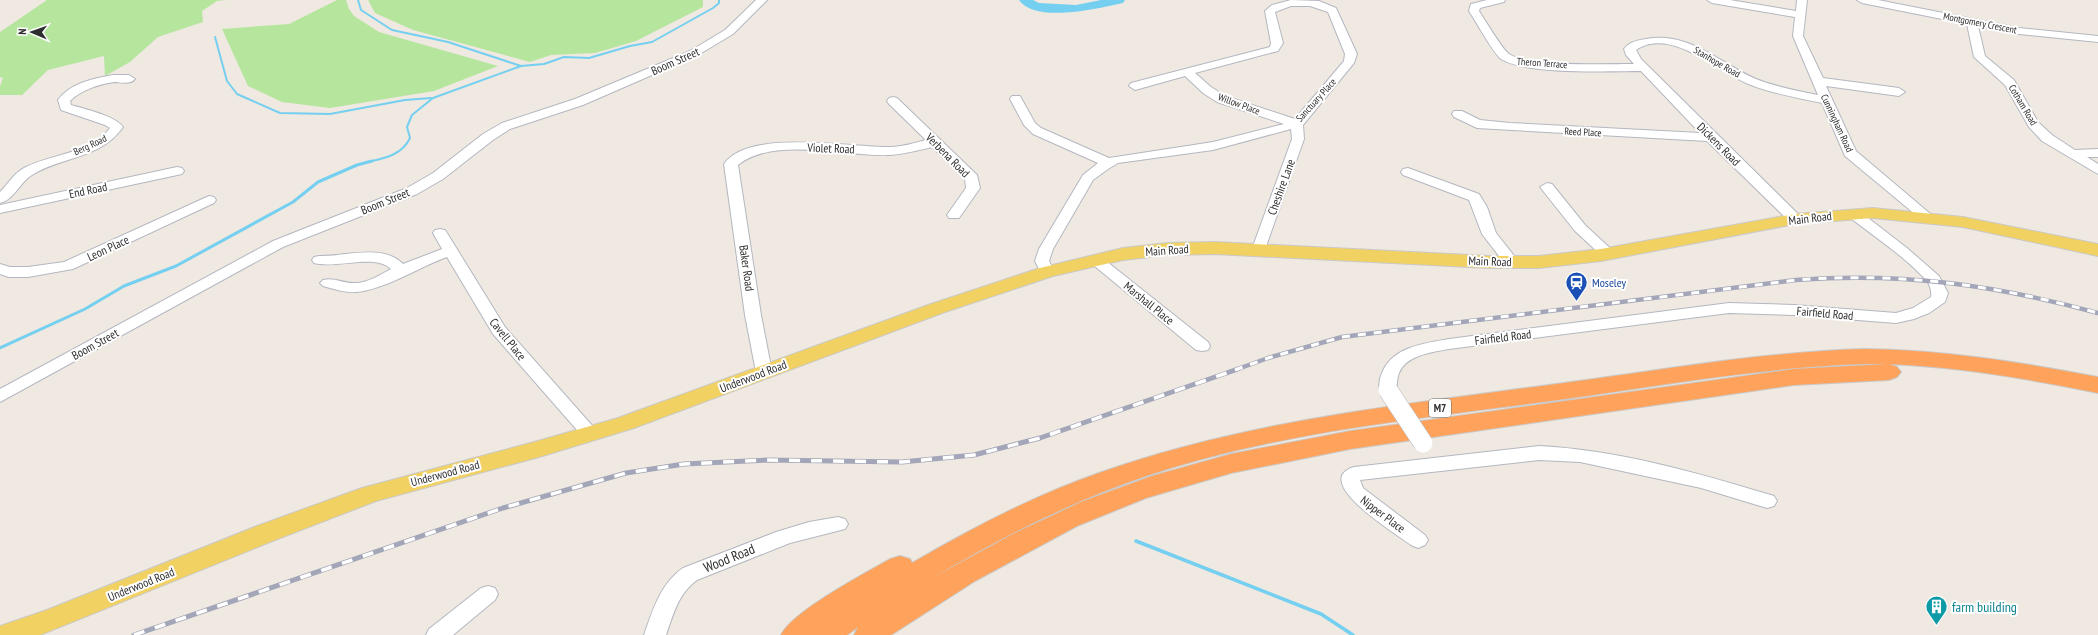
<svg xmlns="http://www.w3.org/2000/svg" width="2098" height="635" viewBox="0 0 2098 635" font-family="'PT Sans Narrow',sans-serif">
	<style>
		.green { fill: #b6e59e }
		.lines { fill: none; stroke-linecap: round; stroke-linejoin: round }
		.stream-far2 { stroke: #75cff0; stroke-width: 2 }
		.stream-far1 { stroke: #75cff0; stroke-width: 3 }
		.stream { stroke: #75cff0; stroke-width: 3.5 }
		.river { fill: #75cff0; fill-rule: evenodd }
		.minor-casing { stroke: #b4b7c1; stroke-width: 2 }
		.major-casing { stroke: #c9c9c9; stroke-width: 2 }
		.highway-casing { stroke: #c9c9c9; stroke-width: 2 }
		.minor { fill: #fff; fill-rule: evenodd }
		.major { fill: #f2d163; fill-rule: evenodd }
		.highway { fill: #ffa35c; fill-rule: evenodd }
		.rail-far1-casing { stroke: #a3a6b8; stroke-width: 4.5 }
		.rail-casing { stroke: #a3a6b8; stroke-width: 5 }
		.rail-far1 { stroke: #fff; stroke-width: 3; stroke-dasharray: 8; stroke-linecap: butt }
		.rail { stroke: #fff; stroke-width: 3.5; stroke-dasharray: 11; stroke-linecap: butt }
		.minor-bridge-casing { stroke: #b4b7c1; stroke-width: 20; stroke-linecap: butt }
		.minor-bridge { stroke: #fff; stroke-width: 19 }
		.labels { text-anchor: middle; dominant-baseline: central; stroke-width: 4; stroke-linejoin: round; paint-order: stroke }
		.far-street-label { font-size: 10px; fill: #2e2e2e; stroke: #fff }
		.shield { fill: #fff; stroke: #6d6d6d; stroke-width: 1 }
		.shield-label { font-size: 11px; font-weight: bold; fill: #2e2e2e }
		.street-label { font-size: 12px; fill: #2e2e2e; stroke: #fff }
		.transit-label { font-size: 12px; fill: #164399; stroke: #fff; text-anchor: start }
		.near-street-label { font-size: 14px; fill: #2e2e2e; stroke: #fff }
		.near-culture-label { font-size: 14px; fill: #0d838f; stroke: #fff; text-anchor: start }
	</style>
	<rect width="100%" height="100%" fill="#efe9e1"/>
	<!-- green -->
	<g class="green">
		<path d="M47,0H226L217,1L202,11L203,22L158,37L130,62L105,76L104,56L48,70L22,95H0V86L3,78L0,77V32Z"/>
		<path d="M337,0H346L349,9L354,16L379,32L498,66L434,91L330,108L282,102L248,86L222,29L289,24Z"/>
		<path d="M368,0H703V7L636,41L595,53L551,55L530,62L413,30L375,13Z"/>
	</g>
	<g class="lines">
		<!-- stream-far2 -->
		<g class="stream-far2">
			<path d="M358,0L361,10L392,30L448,42L521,66"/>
			<path d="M215,37L227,81L237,94L280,113L330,114L405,100L431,98"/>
			<path d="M368,162C385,158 402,155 410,138L407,127L412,115L433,98L521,66L544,64L564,57L589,58L630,46L652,42L713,8L719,3V0"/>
		</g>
		<!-- stream-far1 -->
		<path class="stream-far1" d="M0,348L85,309L124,286L176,266L293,202L318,182L357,165L372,161"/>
		<!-- stream -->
		<path class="stream" d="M1136,541L1321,614L1353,635"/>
		<!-- river -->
		<path class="river" d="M1019,0H1033L1039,3L1076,5L1101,0H1125L1123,3C1100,8 1035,24 1019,0Z"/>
		<defs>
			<g id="minor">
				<path d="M756,0H767L733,34L698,55L583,105L510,129L493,140L443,179L417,194L283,247L0,402V389L273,241L407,188L433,173L483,134L502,123L575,99L690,51L725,30Z"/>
				<path d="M1291,0L1319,1L1336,8L1357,54L1354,63L1303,125L1304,139L1264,252H1254L1252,249L1292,139L1291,129L1213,150L1118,163L1108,169L1093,180L1053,249L1049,261L1055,272L1052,275H1042L1035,261L1039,249L1083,175L1098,163L1033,134L1024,125L1010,99L1012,96H1020L1035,123L1041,128L1109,158L1213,142L1284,124L1217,102L1203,93L1185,76L1135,90L1129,86L1131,83L1270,47L1271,43L1265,11L1272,5ZM1291,6H1310L1328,12L1345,54L1344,61L1295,119L1225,96L1211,87L1195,73L1278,51L1283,43L1275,12Z"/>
				<path d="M1487,0H1505L1504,2L1480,8L1479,11C1485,20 1502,49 1509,54C1528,67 1608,64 1634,64L1626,55L1624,49C1629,42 1638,40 1646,39C1689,31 1719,63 1756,79C1776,87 1798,91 1818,95L1793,36L1795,17L1712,3L1707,0H1730L1796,11L1797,0H1807L1803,36L1823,78L1899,88L1905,92L1899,96L1826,86L1856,151L1934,217L1932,220H1922L1845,156L1822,103C1798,98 1774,94 1751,85C1719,73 1671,26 1636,50L1641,59L1800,216L1802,219L1800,222H1790L1707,141L1477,128L1454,117L1452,114L1454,111H1462L1480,120L1510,123L1700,133L1641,71C1608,71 1527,75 1501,59C1494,54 1475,20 1469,11L1471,4Z"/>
				<path d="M1857,0H1878L2019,28L2098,36V42L2019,34L1978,26L1985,56L2014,80L2038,122L2052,135L2075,150L2098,149V157H2087L2098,164V174L2042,141L2029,127L2005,85L1974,57L1967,24L1862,3Z"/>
				<path d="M114,75H129L135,79C130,85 121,82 114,82C99,84 81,90 70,101L71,105C84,109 116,116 123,127C101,159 62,156 32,175C20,182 14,200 0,203V192C8,184 14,173 24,168C50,154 91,154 110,128L105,125L61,110L58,100C70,83 95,78 114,75Z"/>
				<path d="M893,97L897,98L977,175L980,188L959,218H949L947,215L966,188L965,179L932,147C919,150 905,154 890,155C846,157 774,136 738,165L761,315L772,372L770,376L764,378L758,376L756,372L745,315L724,164C749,128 851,148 890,147C902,147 914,143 926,140L889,104L887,101L889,98Z"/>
				<path d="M177,167L182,168L184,171L182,174L0,213V205Z"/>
				<path d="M1408,168L1479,194L1487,207L1496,233L1519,262L1516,265H1506L1482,234L1469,200L1403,175L1401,172L1403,169Z"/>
				<path d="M1547,183L1552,184L1585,225L1612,250L1614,253L1612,256H1602L1575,231L1540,187Z"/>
				<path d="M209,196L214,197L216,200L214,203L73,269L28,277H9L0,274V264L10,267H28L64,262Z"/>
				<path d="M1854,210L1859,211L1907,248L1939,276L1948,293L1945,302L1929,313L1914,319L1896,323L1794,315L1729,313L1449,349C1433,352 1406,355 1399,373C1396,380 1398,388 1394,394L1388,396L1382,394C1378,388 1379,380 1382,373C1392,347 1425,343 1449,339L1729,303L1794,305L1896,313L1913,308L1931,297C1932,292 1930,284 1926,280C1904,256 1875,237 1849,217L1847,214L1849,211Z"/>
				<path d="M440,229L445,230L447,233L505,327L596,430L599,434L596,438L590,440L584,438L493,334L447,257C419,267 384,290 356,292C346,293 333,289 323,286L320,283L323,280C333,277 343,283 353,283C366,284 380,275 391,269C375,253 336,269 314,263L312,260L314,257L319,256C344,257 383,243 403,264L442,249L433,233L435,230Z"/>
				<path d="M1096,256L1101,257L1208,342L1210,346L1208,350L1202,351L1196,350L1091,263L1089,260L1091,257Z"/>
				<path d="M1539,446C1619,450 1698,473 1774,496L1777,501L1774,506L1767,508L1701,488L1580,462L1539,460L1360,480L1363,488L1425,535L1428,540L1425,545L1418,548L1411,545C1398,535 1309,481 1354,467Z"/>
				<path d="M838,517L845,519L848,524L845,529L790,543L697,580C678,594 674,613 666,635H644C653,610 660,584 683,568L776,532L809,522Z"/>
				<path d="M488,586L495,588L498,594L495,600L453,635H426L429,629L481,588Z"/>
			</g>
			<path id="major" d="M1873,208L1963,217L2098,244V256L1963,227L1873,218L1795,224L1601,261L1539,268H1489L1215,254L1168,255L1123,260L1053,276L945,312L634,428L539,457L376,501L275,540L40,635H0V626L47,610L257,526L362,488L538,441L618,418L931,304L1040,268L1123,248L1168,243L1215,242L1489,256H1539L1601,249L1795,214Z"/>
			<path id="highway" d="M1864,349C1943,350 2020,362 2098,377V393C2029,379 1960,367 1889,364L1897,367L1901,372L1897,377L1889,380L1794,385L1350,449L1231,473L1146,498L1077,526L975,581L891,635H854L858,627L847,635H781C793,611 864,574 890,559L900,556L910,559L912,563C972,528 1033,496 1099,473C1248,420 1408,404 1564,383C1664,370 1763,352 1864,349ZM1864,364H1888L1794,369L1350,431L1231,454L1152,476L1081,502L1013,534L932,578C1000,538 1070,502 1146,476C1280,431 1425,418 1565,399C1664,385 1764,367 1864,364Z"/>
		</defs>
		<!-- minor casing -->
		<use href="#minor" class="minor-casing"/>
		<!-- major casing -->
		<use href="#major" class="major-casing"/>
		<!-- highway casing -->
		<use href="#highway" class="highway-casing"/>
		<!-- minor -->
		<use href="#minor" class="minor"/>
		<!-- major -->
		<use href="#major" class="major"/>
		<!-- highway -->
		<use href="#highway" class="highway"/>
		<defs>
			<path id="rail-far1" d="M1235,370L1268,358L1342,337L1796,280C1903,272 1995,285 2098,313"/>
			<path id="rail" d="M134,635L503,508L626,473L684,464L767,460L902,462L974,455L1040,438L1238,369"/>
		</defs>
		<!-- rail-far1 casing -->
		<use href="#rail-far1" class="rail-far1-casing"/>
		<!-- rail casing -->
		<use href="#rail" class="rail-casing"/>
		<!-- rail-far1 -->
		<use href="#rail-far1" class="rail-far1"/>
		<!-- rail -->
		<use href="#rail" class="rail"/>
		<defs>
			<path id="minor-bridge" d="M1388,390L1423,443"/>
		</defs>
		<!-- minor-bridge casing -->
		<use href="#minor-bridge" class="minor-bridge-casing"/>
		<!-- minor-bridge -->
		<use href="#minor-bridge" class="minor-bridge"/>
	</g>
	<!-- icons -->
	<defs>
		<symbol id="station-pin" viewBox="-11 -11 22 30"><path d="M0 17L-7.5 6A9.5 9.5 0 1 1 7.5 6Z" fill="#1a4fb4" stroke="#fff"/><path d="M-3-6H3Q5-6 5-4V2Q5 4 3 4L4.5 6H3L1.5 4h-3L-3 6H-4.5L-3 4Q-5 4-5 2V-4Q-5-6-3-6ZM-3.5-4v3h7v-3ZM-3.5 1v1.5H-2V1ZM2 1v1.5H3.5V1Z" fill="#fff"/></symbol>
		<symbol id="building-pin" viewBox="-11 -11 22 30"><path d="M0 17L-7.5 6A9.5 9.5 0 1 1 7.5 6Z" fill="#0f9aa8" stroke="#fff"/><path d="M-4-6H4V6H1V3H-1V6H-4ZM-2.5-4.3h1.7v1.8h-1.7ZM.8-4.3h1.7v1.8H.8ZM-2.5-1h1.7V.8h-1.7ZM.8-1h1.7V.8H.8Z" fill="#fff"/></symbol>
	</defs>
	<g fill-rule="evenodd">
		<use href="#station-pin" x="1564" y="270" width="25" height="34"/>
		<use href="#building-pin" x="1924" y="594" width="25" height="34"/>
	</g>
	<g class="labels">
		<!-- far-street labels -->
		<g class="far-street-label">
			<text transform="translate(1980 23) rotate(11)">Montgomery Crescent</text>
			<text transform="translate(1717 62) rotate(30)">Stanhope Road</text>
			<text transform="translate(1542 63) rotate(4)">Theron Terrace</text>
			<text transform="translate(1316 100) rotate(-48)">Sanctuary Place</text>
			<text transform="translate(1239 104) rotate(20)">Willow Place</text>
			<text transform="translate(2023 105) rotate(59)">Cotham Road</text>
			<text transform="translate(1837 123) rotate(65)">Cunningham Road</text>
			<text transform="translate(1583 132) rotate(3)">Reed Place</text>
			<text transform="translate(90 145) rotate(-25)">Berg Road</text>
		</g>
		<!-- shield labels -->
		<rect class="shield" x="1429" y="399" width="22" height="18" rx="3"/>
		<g class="shield-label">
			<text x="1440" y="408">M7</text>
		</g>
		<!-- street labels -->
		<g class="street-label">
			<text transform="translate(675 61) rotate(-24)">Boom Street</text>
			<text transform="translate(1719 144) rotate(45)">Dickens Road</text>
			<text transform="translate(831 148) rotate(2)">Violet Road</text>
			<text transform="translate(948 155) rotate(45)">Verbena Road</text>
			<text transform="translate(1281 187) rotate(-70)">Cheshire Lane</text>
			<text transform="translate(88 190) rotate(-12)">End Road</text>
			<text transform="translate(385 201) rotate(-22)">Boom Street</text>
			<text transform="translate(1810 218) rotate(-7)">Main Road</text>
			<text transform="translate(108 248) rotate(-25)">Leon Place</text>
			<text transform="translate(1167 250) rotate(-4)">Main Road</text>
			<text transform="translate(1490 261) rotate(2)">Main Road</text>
			<text transform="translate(747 268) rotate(82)">Baker Road</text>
			<text transform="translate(1149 303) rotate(39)">Marshall Place</text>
			<text transform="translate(1825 313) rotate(5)">Fairfield Road</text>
			<text transform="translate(1503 337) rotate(-7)">Fairfield Road</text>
			<text transform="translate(508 339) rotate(51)">Cavell Place</text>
			<text transform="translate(95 344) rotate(-29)">Boom Street</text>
			<text transform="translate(753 376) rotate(-21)">Underwood Road</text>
			<text transform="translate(445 473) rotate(-15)">Underwood Road</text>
			<text transform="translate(1383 514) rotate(37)">Nipper Place</text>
			<text transform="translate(141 584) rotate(-22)">Underwood Road</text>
		</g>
		<!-- transit labels -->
		<g class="transit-label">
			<text x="1592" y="282">Moseley</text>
		</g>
		<!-- near-street labels -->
		<g class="near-street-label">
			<text transform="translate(729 558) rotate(-22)">Wood Road</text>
		</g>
		<!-- near-culture labels -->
		<g class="near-culture-label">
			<text x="1952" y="607">farm building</text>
		</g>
	</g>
	<!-- north arrow -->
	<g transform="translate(32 32) rotate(272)" stroke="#ffffff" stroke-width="3" paint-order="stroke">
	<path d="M0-3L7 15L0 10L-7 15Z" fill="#2e2e2e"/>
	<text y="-6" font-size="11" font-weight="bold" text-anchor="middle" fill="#2e2e2e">N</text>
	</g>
</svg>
